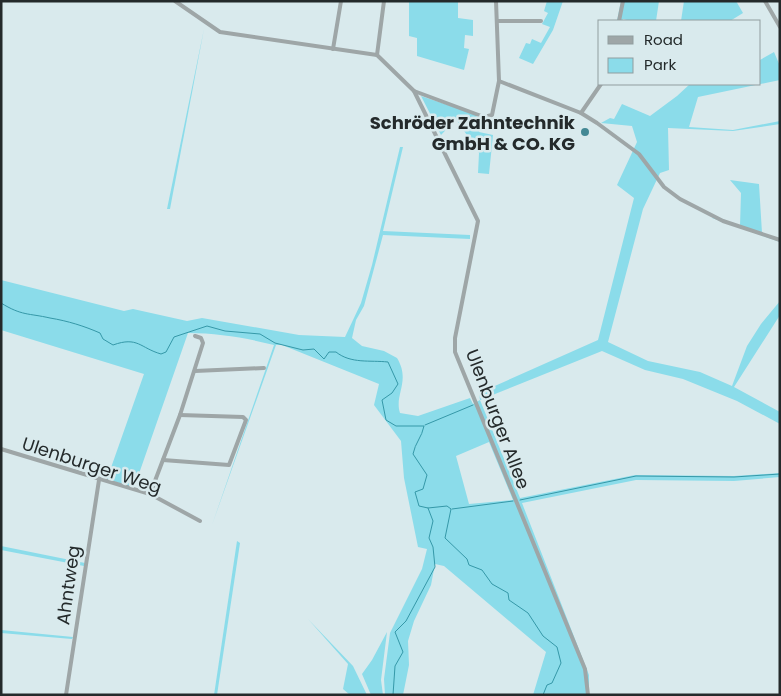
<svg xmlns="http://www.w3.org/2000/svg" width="781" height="696" viewBox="0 0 781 696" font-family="Poppins,sans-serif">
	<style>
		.green { fill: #8bdcea; fill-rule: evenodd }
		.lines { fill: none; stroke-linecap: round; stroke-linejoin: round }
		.stream { stroke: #3598a8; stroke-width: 1 }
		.street { stroke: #9ea6a7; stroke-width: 4 }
		.poi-dot { fill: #438894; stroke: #d9eaed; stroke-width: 2 }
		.labels { text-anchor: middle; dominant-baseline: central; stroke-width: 5; stroke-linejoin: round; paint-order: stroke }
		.poi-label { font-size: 18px; font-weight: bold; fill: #242a2b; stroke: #d9eaed; text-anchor: end }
		.street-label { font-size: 18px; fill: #242a2b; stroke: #d9eaed }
	</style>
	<rect width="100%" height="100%" fill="#d9eaed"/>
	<!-- green -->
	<g class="green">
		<path d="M409,1H458V18L473,20V36L465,35L464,48L469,49L464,70L417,56V38L409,36Z"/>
		<path d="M547,1H563L553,30L533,64L519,58L526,43L530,44L532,39L541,43L550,27L542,24L548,13L544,11Z"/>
		<path d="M621,1H659L656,21H631L623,19L622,21H617Z"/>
		<path d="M684,1H736L743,13L730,21H681Z"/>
		<path d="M204,29L170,209H167Z"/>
		<path d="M774,52L780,66V80L698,97L689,127L733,130L780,121V124L733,131L668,128L669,170L660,173L643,209L608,342L648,361L700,372L732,386L747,346L761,324L780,301V315L734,387L780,412V424L737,401L683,379L645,370L602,351L480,400L520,498L635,475L734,476L780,473V477L734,481L636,480L522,503L589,675V695H533L546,652L444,566L435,564L431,585L414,621L408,641L409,665L403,695H385L384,679L390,633L422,569L427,549L418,547L404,478L401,441L374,405L379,384L282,345H276L212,525L274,345C246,338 218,333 188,333L134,488L107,479L144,374L1,330V280L124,311L133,309L187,321L202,318L299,335L345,337L361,303L372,265L400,147H403L383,231L470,235V239L383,235L364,306L356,320L352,338L362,346L384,351L397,358C411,381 394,395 400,413L418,416L470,398L473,404L480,400L479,393L598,340L634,198L617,185L637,142L632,126L601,123L610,118L614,119L622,104L650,116L677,96L690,84H760V60ZM489,442L513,500L469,504L456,456Z"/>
		<path d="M421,96L483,117L479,132L493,135L489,174L478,173L479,153L456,119L441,135Z"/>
		<path d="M730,180L759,184L762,233L780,239V242L712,218L715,216L740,226L741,193Z"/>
		<path d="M237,541L240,543L217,695H214Z"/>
		<path d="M1,546L85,563L84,566L1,550Z"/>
		<path d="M308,619L353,666L367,695H350L343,689L348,664Z"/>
		<path d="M1,630L73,637L72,639L1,633Z"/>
		<path d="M387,632L381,680L383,695H371L362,674L372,660Z"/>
	</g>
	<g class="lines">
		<!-- stream -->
		<g class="stream">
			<path d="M1,303C22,316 28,313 50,318C68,321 84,326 100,333L103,339L113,345C138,336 140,348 161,354L166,352L174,337L207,326L225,331L260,334L275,343L303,350L314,349L324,359L329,352H336C351,364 370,360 388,362L398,384L392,393L382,400L386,420L396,426H424C422,437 415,443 413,454L427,475L423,489L415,492L419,506L428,508L447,506L451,509L445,538L467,559L469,565L482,570L492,584L508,593L509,600L528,613L543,636L557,647L561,663L552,683L547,685L543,695"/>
			<path d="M425,425L473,405"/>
			<path d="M520,500L636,476L734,477L780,474"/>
			<path d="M452,509L513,501"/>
			<path d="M393,695L395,666L403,652L395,632L406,621L435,567L433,547L429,538L433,521L428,508"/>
		</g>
		<!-- street -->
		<g class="street">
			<path d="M175,1L220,32L377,55L414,91L478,221L455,338V352L585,669L588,695"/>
			<path d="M765,1L780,27"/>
			<path d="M497,21H541"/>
			<path d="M619,21L623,1"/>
			<path d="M333,49L341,1"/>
			<path d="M377,55L384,1"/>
			<path d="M499,81L581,113L597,123L639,154L664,187L680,199L723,221L780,240"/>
			<path d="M414,91L484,117L492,115L499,81L496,1"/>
			<path d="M581,113L601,84"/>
			<path d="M195,371L264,368"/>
			<path d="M1,449L150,494L200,521"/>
			<path d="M163,460L229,465L246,420L243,417L180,415"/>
			<path d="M150,494L180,415L203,343L201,338L195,336"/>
			<path d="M66,695L99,480"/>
		</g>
	</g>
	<!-- markers -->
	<circle class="poi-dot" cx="585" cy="132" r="5"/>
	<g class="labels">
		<!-- poi labels -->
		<g class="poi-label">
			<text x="575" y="122">Schröder Zahntechnik<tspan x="575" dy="21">GmbH &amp; CO. KG</tspan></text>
		</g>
		<!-- street labels -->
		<g class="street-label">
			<text transform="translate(498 419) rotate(69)">Ulenburger Allee</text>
			<text transform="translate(92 465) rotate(18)">Ulenburger Weg</text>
			<text transform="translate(68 585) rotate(-82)">Ahntweg</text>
		</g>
	</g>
	<!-- border -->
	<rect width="781" height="696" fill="none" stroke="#242a2b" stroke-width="5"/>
	<!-- legend -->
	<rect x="598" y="20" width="162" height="65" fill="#d9eaed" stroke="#919d9f"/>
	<rect x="608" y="36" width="25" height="8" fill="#9ea6a7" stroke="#919d9f"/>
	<text x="644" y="45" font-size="15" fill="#242a2b">Road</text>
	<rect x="608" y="58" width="25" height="15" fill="#8bdcea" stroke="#919d9f"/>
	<text x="644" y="70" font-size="15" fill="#242a2b">Park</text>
</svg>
